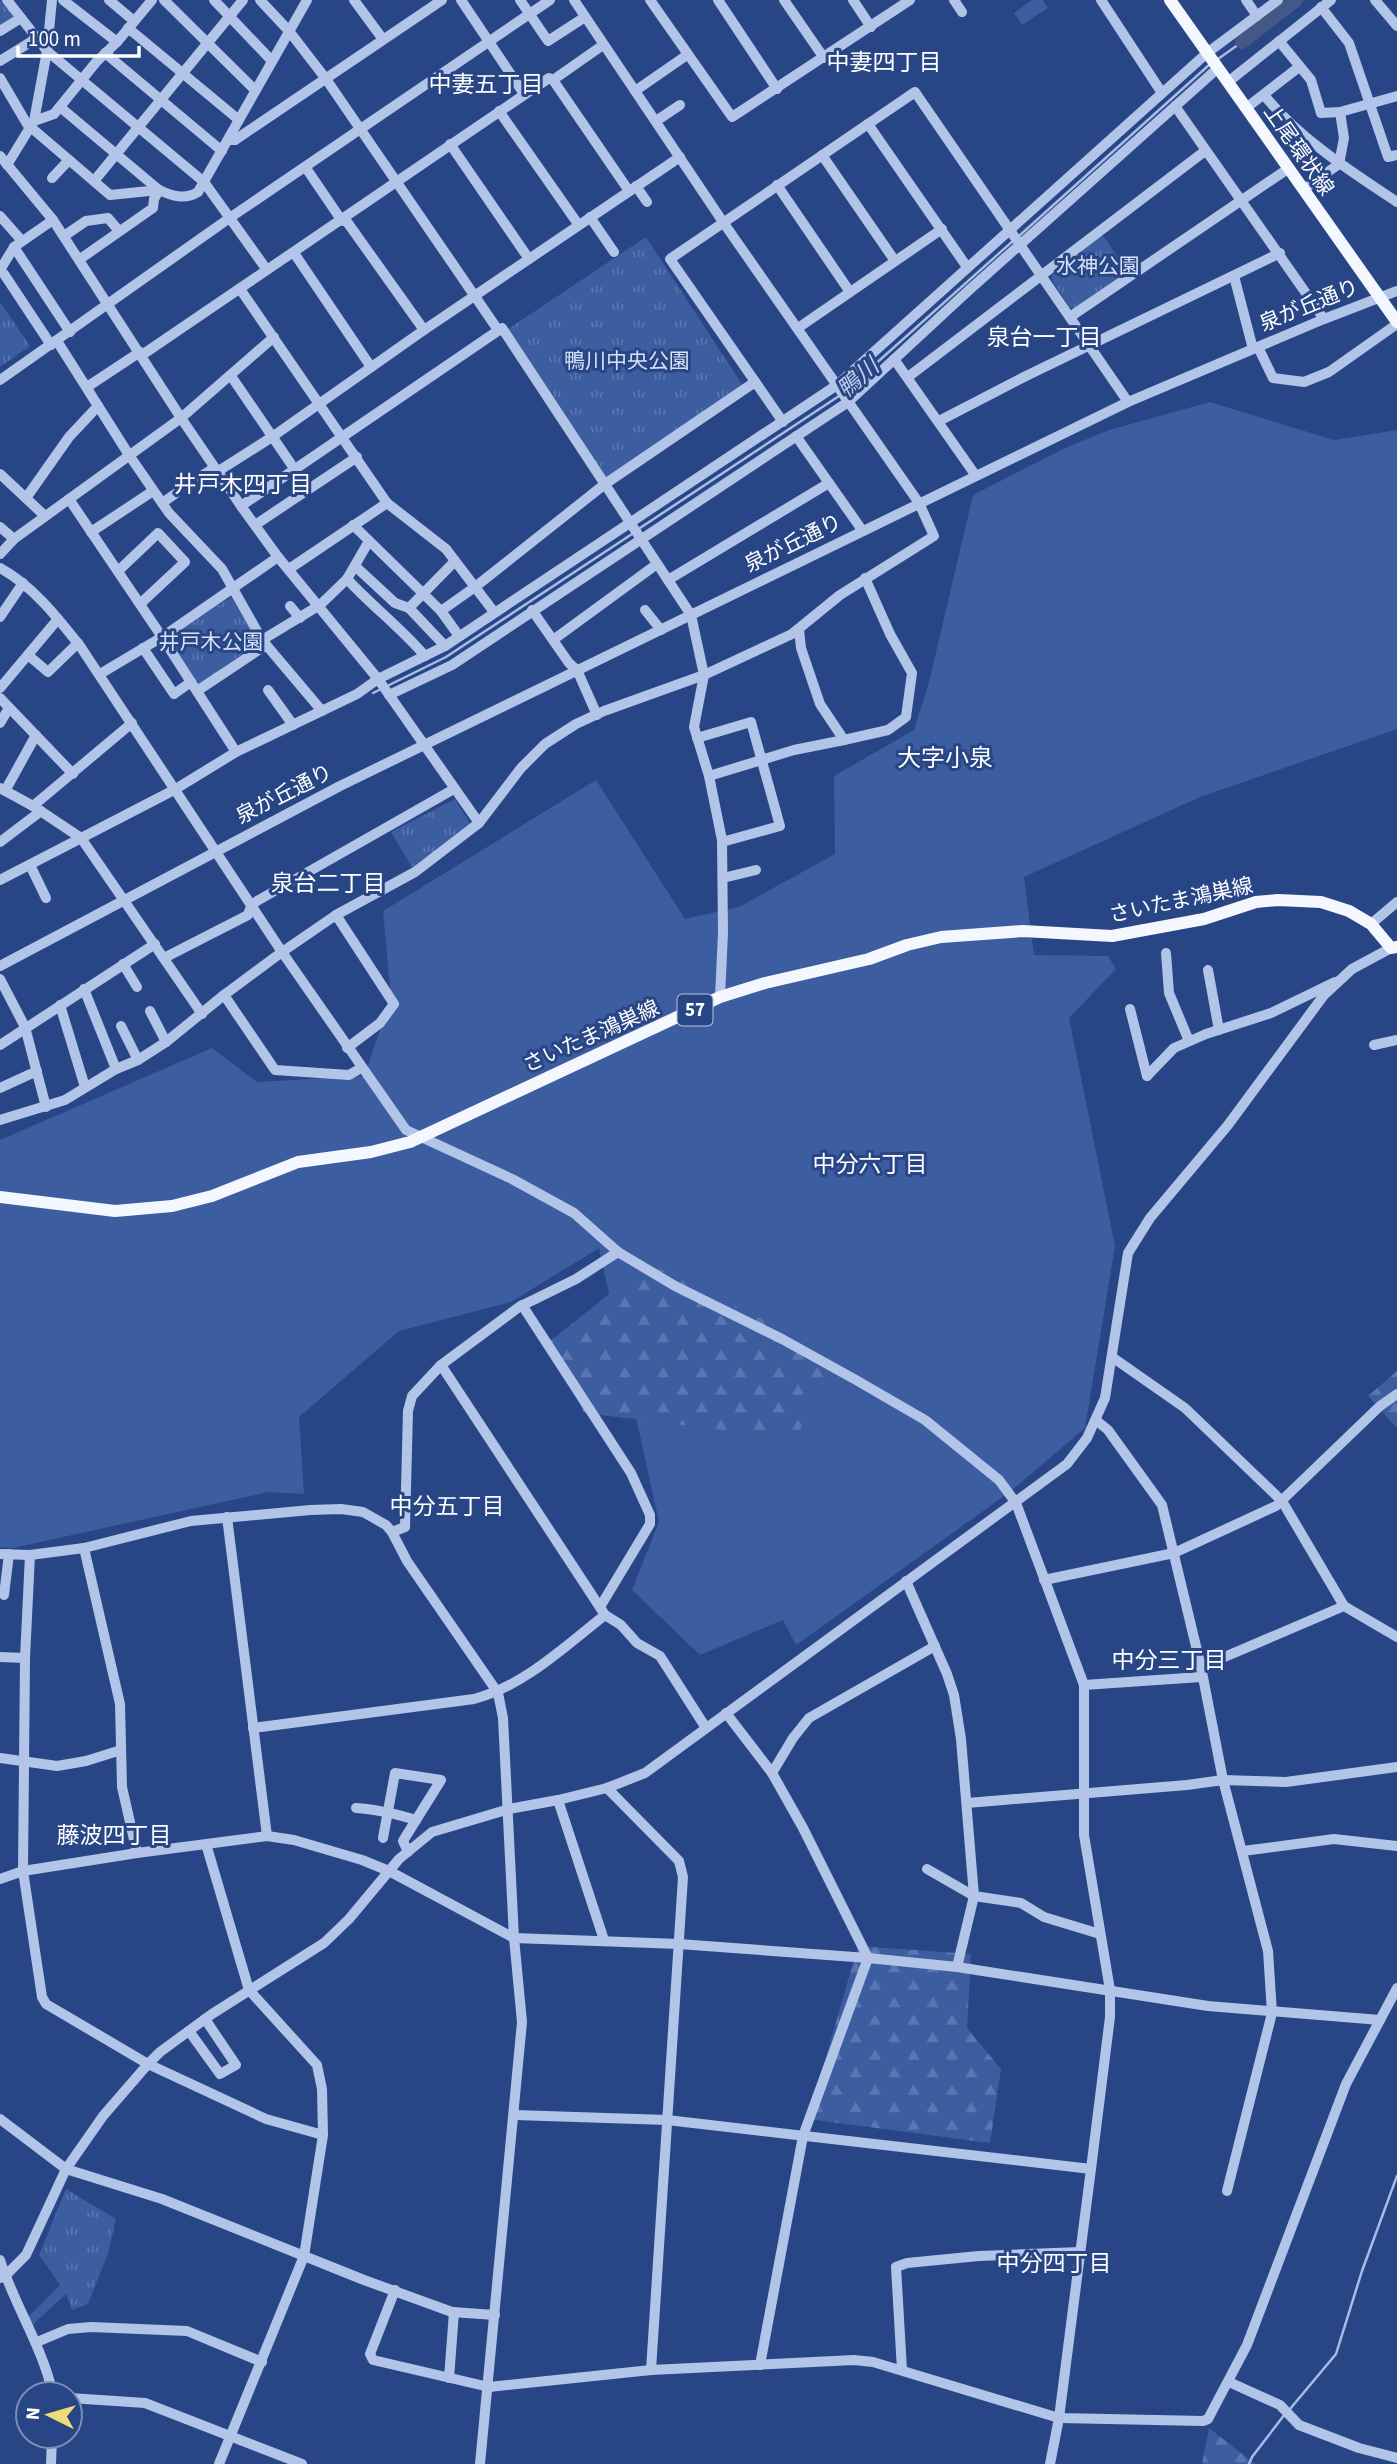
<svg xmlns="http://www.w3.org/2000/svg" width="1397" height="2464" viewBox="0 0 1397 2464" font-family="'Source Sans 3','Noto Sans JP',sans-serif">
	<style>
		.grass { fill: #3d5da1 }
		.forest { fill: url(#forest-firs) }
		.park { fill: url(#park-tufts) }
		.lines { fill: none; stroke-linecap: round; stroke-linejoin: round }
		.stream { stroke: #a7bde8; stroke-width: 2.5 }
		.river { stroke: #435887; stroke-width: 14 }
		.minor { stroke: #b2c4e7; stroke-width: 10 }
		.major { stroke: #f4f7fe; stroke-width: 12 }
		.labels { text-anchor: middle; dominant-baseline: central; stroke-width: 6; stroke-linejoin: round; paint-order: stroke }
		.shield { fill: #284585; stroke: #bec7da; stroke-width: 2 }
		.shield-label { font-size: 19px; font-weight: bold; fill: #fff }
		.street-label { font-size: 21px; fill: #fff; stroke: #284585 }
		.park-label { font-size: 21px; fill: #d6e0f6; stroke: #284585 }
		.neighbourhood-label { font-size: 23px; fill: #fff; stroke: #284585 }
		.water-label { font-size: 23px; font-style: italic; fill: #beceef; stroke: #284585 }
		.quarter-label { font-size: 24px; fill: #fff; stroke: #284585 }
	</style>
	<defs>
		<pattern id="forest-firs" width="22" height="20" patternUnits="userSpaceOnUse" patternTransform="scale(1.75)"><rect width="22" height="20" fill="#3d5da1"/><path d="M5 1l3.5 6h-7zM16 11l3.5 6h-7z" fill="#5a75af"/></pattern>
		<pattern id="park-tufts" width="24" height="20" patternUnits="userSpaceOnUse" patternTransform="scale(1.75)"><rect width="24" height="20" fill="#3d5da1"/><path d="M3 7l-1-3M5 7V3M7 7l1-3M15 17l-1-3M17 17v-4M19 17l1-3" fill="none" stroke="#5a75af"/></pattern>
	</defs>
	<rect width="100%" height="100%" fill="#284585"/>
	<!-- grass -->
	<g class="grass">
		<path d="M1032,0H1043L1048,8L1022,25L1014,13Z"/>
		<path d="M1210,402L1334,440L1397,430V729L1200,797L1024,877L1034,955L1108,956L1116,969L1069,1018L1115,1246L1085,1428L1011,1491L796,1645L783,1620L700,1655L632,1590L659,1522L599,1248L511,1302L399,1331L299,1417L304,1494L268,1492L13,1548L0,1547V1140L212,1048L257,1082L364,1076L391,999L383,911L596,780L685,919L739,907L835,854L834,776L914,730L929,682L973,495L1065,448L1109,430Z"/>
	</g>
	<!-- forest -->
	<g class="forest">
		<path d="M648,1263L833,1354L796,1439L584,1413L549,1342Z"/>
		<path d="M1397,1371V1428L1368,1396Z"/>
		<path d="M858,1946L971,1954L967,2028L1001,2069L990,2143L808,2119Z"/>
		<path d="M1209,2428L1255,2464H1202Z"/>
	</g>
	<!-- park -->
	<g class="park">
		<path d="M0,0L13,14V18L0,26Z"/>
		<path d="M1101,236L1104,237L1127,270V273L1075,308H1070L1052,280V275Z"/>
		<path d="M646,237L743,386L606,480L507,330Z"/>
		<path d="M0,302L30,346L0,367Z"/>
		<path d="M231,597L259,643L197,685L166,638Z"/>
		<path d="M455,799L471,825L412,867L391,832Z"/>
		<path d="M66,2189L116,2219L108,2254L88,2304L72,2310L66,2294L31,2326L27,2318L60,2285L39,2255Z"/>
	</g>
	<g class="lines">
		<!-- stream -->
		<g class="stream">
			<path d="M1218,59L1242,42"/>
			<path d="M1019,236L1209,65"/>
			<path d="M844,392L1014,240"/>
			<path d="M637,530L839,396"/>
			<path d="M373,693L446,657L632,534"/>
			<path d="M1290,2409L1336,2354L1362,2271L1397,2176"/>
			<path d="M1249,2464L1252,2457L1285,2414"/>
		</g>
		<!-- river -->
		<path class="river" d="M1242,42L1296,0"/>
		<!-- minor -->
		<g class="minor">
			<path d="M7,0L47,51L204,182L267,270"/>
			<path d="M63,0L117,42"/>
			<path d="M109,0L134,21"/>
			<path d="M164,0L255,90"/>
			<path d="M214,0L272,61"/>
			<path d="M260,0L289,31L326,79L498,330"/>
			<path d="M354,0L382,38"/>
			<path d="M461,0L524,94"/>
			<path d="M520,0L548,41L585,17"/>
			<path d="M650,0L732,117L910,0"/>
			<path d="M718,0L777,89"/>
			<path d="M784,0L824,58"/>
			<path d="M853,0L871,27"/>
			<path d="M954,0L962,12"/>
			<path d="M1101,0L1162,93"/>
			<path d="M1246,0L1257,16"/>
			<path d="M1375,0L1397,26"/>
			<path d="M1321,7L1349,43L1388,157L1397,155"/>
			<path d="M128,28L239,120"/>
			<path d="M0,31L21,18"/>
			<path d="M1279,41L1311,80L1321,113L1340,112L1397,96"/>
			<path d="M105,53L222,151"/>
			<path d="M0,61L37,38"/>
			<path d="M0,78L27,124L110,195L159,190"/>
			<path d="M553,80L603,45"/>
			<path d="M1228,82L1331,0"/>
			<path d="M635,91L687,55"/>
			<path d="M1264,95C1300,139 1350,171 1397,202"/>
			<path d="M1175,106L1324,319"/>
			<path d="M60,107L159,190C172,196 185,200 198,192L307,0"/>
			<path d="M1246,108L1299,67"/>
			<path d="M499,111L578,224"/>
			<path d="M34,121L54,114L97,61L117,42L152,0"/>
			<path d="M656,121L680,105"/>
			<path d="M868,124L967,267"/>
			<path d="M229,140H235L442,0"/>
			<path d="M450,144L529,259"/>
			<path d="M822,155L895,261"/>
			<path d="M0,156L53,220L181,418L241,506L278,557L378,679L479,823"/>
			<path d="M7,165L34,121L47,51L52,0"/>
			<path d="M306,168L342,221"/>
			<path d="M52,178L69,160"/>
			<path d="M94,181L243,0"/>
			<path d="M777,185L850,292"/>
			<path d="M636,186L647,202"/>
			<path d="M1304,189L1339,164L1344,138L1340,112"/>
			<path d="M0,216L22,241"/>
			<path d="M590,217L614,252"/>
			<path d="M345,219L424,330"/>
			<path d="M64,236L86,221L108,218L119,231"/>
			<path d="M14,247L70,332"/>
			<path d="M294,253L371,367"/>
			<path d="M80,259L153,208L154,199L159,190"/>
			<path d="M0,270L14,247L53,220"/>
			<path d="M0,271L4,274L51,345"/>
			<path d="M1234,276L1253,349"/>
			<path d="M240,289L387,503L446,549L494,612"/>
			<path d="M1070,317L1289,168"/>
			<path d="M798,328L942,229"/>
			<path d="M57,341L129,455L169,513L222,569L262,640L322,711"/>
			<path d="M1258,347L1273,378L1304,382L1329,372L1397,324"/>
			<path d="M142,355L549,78L553,80L629,191"/>
			<path d="M894,359L976,476"/>
			<path d="M231,376L291,464"/>
			<path d="M908,377L1205,151"/>
			<path d="M0,380L231,217L550,0"/>
			<path d="M87,387L140,352"/>
			<path d="M939,421L1026,376L1280,253"/>
			<path d="M783,422L670,259L915,92L1128,402"/>
			<path d="M796,436L862,530"/>
			<path d="M217,472L272,437L424,330L680,157"/>
			<path d="M0,474L45,516"/>
			<path d="M200,477L214,468"/>
			<path d="M26,498L69,437L98,406"/>
			<path d="M69,499L162,637L236,752"/>
			<path d="M162,503L175,494"/>
			<path d="M241,506L502,328L691,615L704,675L694,727L709,776L722,840L723,933L720,997"/>
			<path d="M255,525L357,457"/>
			<path d="M353,525L441,611L459,636"/>
			<path d="M0,527L14,539"/>
			<path d="M91,532L153,491"/>
			<path d="M0,554L14,539L181,418L274,337"/>
			<path d="M355,566L395,603L409,608L445,646"/>
			<path d="M0,568C33,586 57,617 80,646L282,952L406,1130L512,1179L574,1213L618,1252L675,1286L782,1339L856,1380L925,1420L999,1480L1016,1503L1084,1685V1835L1110,1990V2017L1091,2169L1059,2418L1050,2464"/>
			<path d="M289,569L387,503"/>
			<path d="M118,571L158,533L185,562L140,604"/>
			<path d="M347,579C372,606 401,628 425,656"/>
			<path d="M668,580L829,483"/>
			<path d="M290,606L300,618"/>
			<path d="M409,608L455,561"/>
			<path d="M532,610L569,663L577,670L597,715"/>
			<path d="M645,610L661,630"/>
			<path d="M441,611L475,587L605,484L755,382"/>
			<path d="M0,617L23,583"/>
			<path d="M799,629L801,648L820,704L844,740L888,730L906,717L912,673L890,634L865,578"/>
			<path d="M262,640L320,605L347,579L369,541"/>
			<path d="M553,640L657,564"/>
			<path d="M143,648L174,694L191,682"/>
			<path d="M28,655L48,672L78,643"/>
			<path d="M100,674L162,637L278,557"/>
			<path d="M0,688L58,619"/>
			<path d="M268,690L293,725"/>
			<path d="M197,691L266,645"/>
			<path d="M389,695L452,665L848,402L968,291L1218,68"/>
			<path d="M0,698L73,774"/>
			<path d="M0,723L9,708"/>
			<path d="M697,738L751,722L780,826L722,842"/>
			<path d="M709,776L794,750L844,740"/>
			<path d="M0,788L33,806L81,838L202,1014"/>
			<path d="M5,791L36,735"/>
			<path d="M33,806L132,723"/>
			<path d="M0,842L41,811"/>
			<path d="M30,865L46,898"/>
			<path d="M723,878L756,870"/>
			<path d="M0,880L174,790L236,752L357,694L378,679L445,646L837,385L1207,53L1278,0"/>
			<path d="M336,915L394,1004L380,1023L347,1048"/>
			<path d="M1371,924L1397,902"/>
			<path d="M1166,953L1169,993L1189,1041"/>
			<path d="M164,958L248,915L251,906L257,901L454,789"/>
			<path d="M123,964L137,987"/>
			<path d="M0,966L340,786L1128,402L1324,319L1397,291"/>
			<path d="M1208,970L1219,1030"/>
			<path d="M0,979L25,1027L46,1107"/>
			<path d="M84,989L116,1069"/>
			<path d="M224,995L275,1070L349,1075L361,1068"/>
			<path d="M60,1005L85,1087"/>
			<path d="M1130,1009L1147,1076"/>
			<path d="M150,1011L166,1042"/>
			<path d="M121,1026L138,1060"/>
			<path d="M0,1045L155,944"/>
			<path d="M1374,1045L1397,1040"/>
			<path d="M1147,1076L1174,1048L1206,1034L1271,1013L1335,982"/>
			<path d="M0,1088L37,1071"/>
			<path d="M0,1120L65,1100L116,1069L138,1060L166,1042L224,995L282,952L336,915L415,872L479,823L521,768L545,744L576,724L604,711L704,675L792,634L840,595L934,536L919,503L723,222L574,0"/>
			<path d="M522,1305L631,1473L650,1515V1524L600,1607"/>
			<path d="M1112,1357L1185,1408L1282,1501L1344,1606L1397,1637"/>
			<path d="M441,1365L605,1615L621,1625L637,1643L660,1656L706,1728"/>
			<path d="M1097,1421L1108,1430L1162,1505L1201,1667L1223,1780L1268,1951L1272,2013L1227,2191"/>
			<path d="M227,1517L267,1836"/>
			<path d="M392,1532L405,1527L408,1411L412,1396L441,1365L519,1307L576,1279L618,1252"/>
			<path d="M84,1548L120,1704L122,1787L137,1853"/>
			<path d="M0,1554L30,1555L84,1548L191,1521L310,1510L341,1509L363,1512L386,1525L392,1532L407,1561L498,1693L503,1718L514,1938L522,2022L480,2464"/>
			<path d="M30,1555L25,1658L23,1871L42,1997L46,2004L148,2064L266,2119L323,2135"/>
			<path d="M1044,1580L1174,1553L1276,1506L1380,1406L1397,1394"/>
			<path d="M906,1581L947,1674L954,1695L961,1739L974,1896L957,1967"/>
			<path d="M4,1595L9,1554"/>
			<path d="M0,1657L25,1658"/>
			<path d="M1201,1667L1344,1606"/>
			<path d="M1084,1685L1201,1677"/>
			<path d="M726,1713L772,1773L803,1828L868,1958L803,2136L760,2365"/>
			<path d="M253,1728L474,1699C524,1686 564,1647 605,1615"/>
			<path d="M0,1758L57,1766L86,1761L121,1750"/>
			<path d="M772,1773L793,1738L809,1718L935,1646"/>
			<path d="M607,1788L679,1861L683,1877L651,2370"/>
			<path d="M558,1800L604,1940"/>
			<path d="M967,1803L1187,1785L1223,1780L1286,1782L1397,1767"/>
			<path d="M356,1808C377,1809 396,1814 416,1820L441,1780L395,1773L383,1838"/>
			<path d="M206,1844L249,1990L317,2065L322,2089L323,2135L304,2256L219,2464"/>
			<path d="M1243,1851L1334,1839L1397,1846"/>
			<path d="M408,1852L403,1841L416,1820"/>
			<path d="M927,1869L974,1896L1021,1903L1044,1917L1100,1934"/>
			<path d="M0,1879L23,1871L137,1853L267,1836L294,1840L362,1860L389,1871L514,1938L679,1944L868,1958L957,1967L1208,2006L1380,2020"/>
			<path d="M189,2031L220,2074L236,2065L205,2019"/>
			<path d="M515,2115L667,2120L1091,2169"/>
			<path d="M0,2119L66,2169L162,2199L364,2280L452,2312L495,2315"/>
			<path d="M0,2260C15,2306 42,2346 53,2394"/>
			<path d="M0,2278L5,2276L26,2255L66,2169L103,2116L148,2064L160,2052L212,2014L324,1943L349,1919L399,1859L432,1832L509,1809L558,1800L607,1788L645,1773L1067,1464L1087,1438L1105,1398L1128,1253L1150,1218L1228,1125L1324,995L1352,969L1391,948"/>
			<path d="M395,2290L370,2354L373,2360L489,2387L651,2370L854,2360L873,2362L1059,2418L1203,2421L1208,2419L1247,2345L1346,2084L1397,1988"/>
			<path d="M37,2342L68,2329L91,2327L187,2331L262,2362"/>
			<path d="M902,2370L896,2267L907,2263L979,2256L1080,2252"/>
			<path d="M449,2378L454,2312"/>
			<path d="M1229,2382L1280,2405L1299,2425L1359,2448L1397,2458"/>
			<path d="M70,2398L145,2403L302,2464"/>
			<path d="M51,2464L52,2436"/>
		</g>
		<!-- major -->
		<g class="major">
			<path d="M1170,0L1397,322"/>
			<path d="M0,1197L115,1211L172,1206L212,1196L298,1162L371,1152L410,1142L720,997L765,983L869,959L907,945L941,937L1023,931L1112,936L1204,919L1256,902L1278,900L1321,902L1349,911L1371,924L1391,948L1397,947"/>
		</g>
	</g>
	<g class="labels">
		<!-- shield labels -->
		<rect class="shield" x="677.5" y="994.5" width="35" height="31" rx="5"/>
		<g class="shield-label">
			<text x="695" y="1010">57</text>
		</g>
		<!-- street labels -->
		<g class="street-label">
			<text transform="translate(1299 150) rotate(55)">上尾環状線</text>
			<text transform="translate(1309 305) rotate(-22)">泉が丘通り</text>
			<text transform="translate(793 543) rotate(-26)">泉が丘通り</text>
			<text transform="translate(284 794) rotate(-27)">泉が丘通り</text>
			<text transform="translate(1181 900) rotate(-12)">さいたま鴻巣線</text>
			<text transform="translate(591 1036) rotate(-24)">さいたま鴻巣線</text>
		</g>
		<!-- park labels -->
		<g class="park-label">
			<text x="1098" y="266">水神公園</text>
			<text x="627" y="361">鴨川中央公園</text>
			<text x="211" y="642">井戸木公園</text>
		</g>
		<!-- neighbourhood labels -->
		<g class="neighbourhood-label">
			<text x="884" y="62">中妻四丁目</text>
			<text x="486" y="84">中妻五丁目</text>
			<text x="1044" y="337">泉台一丁目</text>
			<text x="243" y="484">井戸木四丁目</text>
			<text x="328" y="883">泉台二丁目</text>
			<text x="870" y="1164">中分六丁目</text>
			<text x="447" y="1506">中分五丁目</text>
			<text x="1169" y="1660">中分三丁目</text>
			<text x="114" y="1835">藤波四丁目</text>
			<text x="1054" y="2263">中分四丁目</text>
		</g>
		<!-- water labels -->
		<g class="water-label">
			<text transform="translate(858 378) rotate(-41)">鴨川</text>
		</g>
		<!-- quarter labels -->
		<g class="quarter-label">
			<text x="945" y="758">大字小泉</text>
		</g>
	</g>
	<!-- north arrow -->
	<g transform="translate(49 2415) rotate(275)"><circle r="33" fill="#284585" stroke="#7e8fb6" stroke-width="2"/>
	<path d="M0-5L12 26L0 18L-12 26Z" fill="#efdc79"/>
	<text y="-10" font-size="19" font-weight="bold" text-anchor="middle" fill="#ffffff">N</text>
	</g>
	<!-- scale -->
	<path d="M18 46v10h121v-10" fill="none" stroke="#ffffff" stroke-width="3.5"/>
	<text x="28" y="46" font-size="21" fill="#ffffff" stroke="#284585" stroke-width="5" paint-order="stroke">100 m</text>
</svg>
